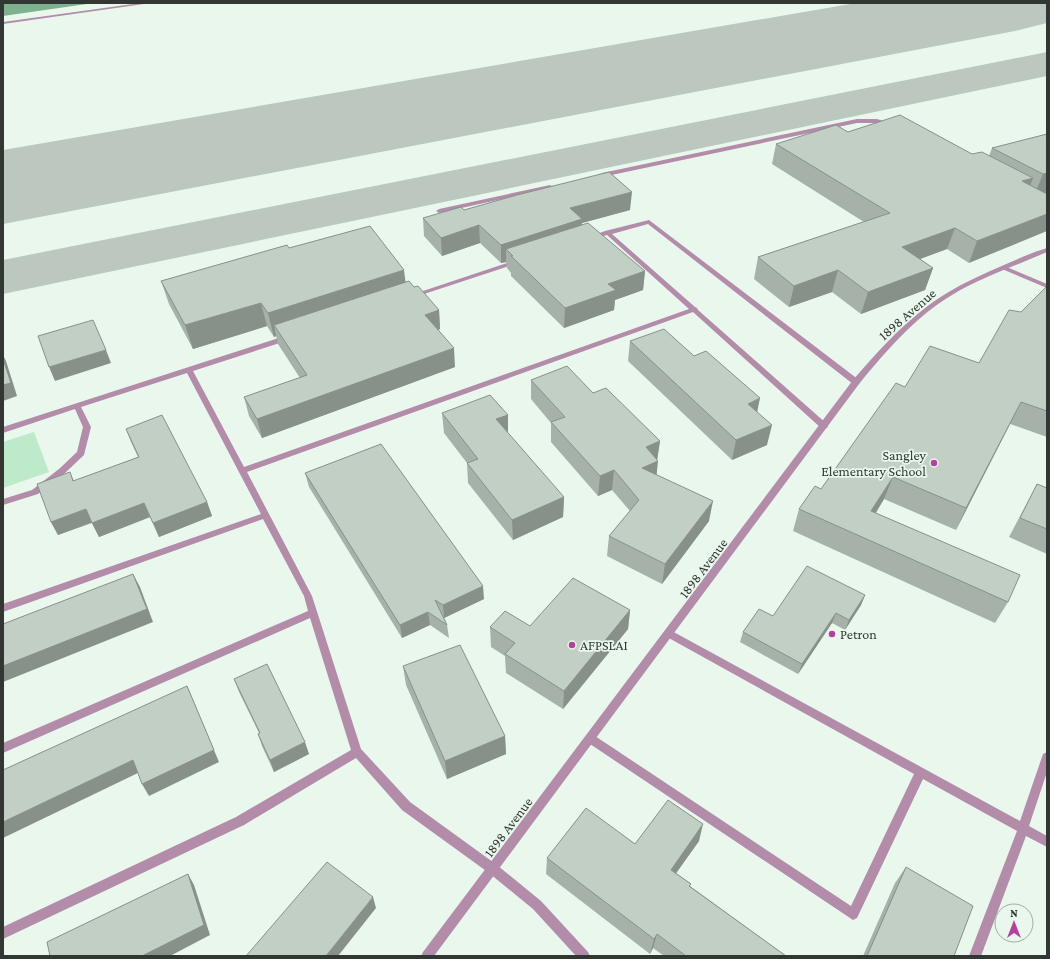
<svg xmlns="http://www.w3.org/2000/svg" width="1050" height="959" viewBox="0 0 1050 959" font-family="'Crimson Pro',serif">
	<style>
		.green { fill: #bee9cb }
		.water { fill: #7eb18e }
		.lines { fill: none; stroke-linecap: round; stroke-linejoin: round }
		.taxiway { fill: #bcc8bf; fill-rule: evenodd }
		.runway { fill: #bcc8bf; fill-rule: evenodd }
		.minor { fill: #b28ca8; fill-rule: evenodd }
		.tertiary { fill: #b28ca8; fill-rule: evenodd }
		.wall { fill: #a6b2a9 }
		.shaded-wall { fill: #87918a }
		.building { fill: #c1cfc5; stroke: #87918a }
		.poi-dot { fill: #b3429d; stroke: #e9f7ed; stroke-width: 1.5 }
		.labels { text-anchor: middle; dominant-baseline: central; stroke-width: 3.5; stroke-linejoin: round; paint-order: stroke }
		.street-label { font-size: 14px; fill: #323733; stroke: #e9f7ed }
		.poi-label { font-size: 14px; fill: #323733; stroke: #e9f7ed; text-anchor: start }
	</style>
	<rect width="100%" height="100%" fill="#e9f7ed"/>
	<!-- green -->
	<path class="green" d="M34,432L49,472L3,488V442Z"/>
	<!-- water -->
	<path class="water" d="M3,3H94L3,16Z"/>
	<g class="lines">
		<!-- taxiway -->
		<path class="taxiway" d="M1047,52V76L3,294V260Z"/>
		<!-- runway -->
		<path class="runway" d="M856,3H1047V23L1015,31L3,224V150Z"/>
		<!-- minor -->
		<g class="minor">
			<path d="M140,3H151L3,24V22Z"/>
			<path d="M857,119H877L893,124L890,126L877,123H857L602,177L599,175L602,173Z"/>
			<path d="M550,185L553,187L552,188L439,213L436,211L439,209Z"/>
			<path d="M649,220L859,380L860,382L859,384H853L648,224L612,234L695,307L697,308L698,310L827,424L828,426L827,428H821L693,312L247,472L312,596L361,749L410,802L497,865L541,901L588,952L590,956H576L533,909L489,873L402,810L356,758L244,825L3,939V927L236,817L351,750L310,618L3,753V743L308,611L304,596L263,519L3,612V604L261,514L187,373L81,407L91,427L84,455L65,473L38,494L3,505V499L32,490L59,469L77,452L83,427L75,409L3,433V427L285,336H289L290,338L289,340L193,371L244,467L689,309L607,235L592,239L589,237L605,231Z"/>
			<path d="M516,260L519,262L518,263L415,297L413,298L410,296L411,295Z"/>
			<path d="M1004,266L1047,284V288L1002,269V267Z"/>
			<path d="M670,630L1020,821L1042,757L1043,754L1047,752V772L1029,826L1047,836V847L1026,836L981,956H969L1017,831L923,779L857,918L853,920L587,742L586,739L587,736L591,734L595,736L851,906L914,774L667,637L665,634L667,631Z"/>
		</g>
		<!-- tertiary -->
		<path class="tertiary" d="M1047,248V252C1015,266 982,277 952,295C915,317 886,351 859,384L434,956H421L423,952L853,380C881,348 910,315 947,293C965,282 985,273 1004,265C1018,259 1033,252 1047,248Z"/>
	</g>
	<!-- wall -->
	<g class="wall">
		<path d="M848,132L972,154L989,156L992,148L1047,134L1045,193L969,263L947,249L920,259L933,268L925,290L861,314L832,292L789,307L754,279L758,257L864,222L772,164L776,144Z"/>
		<path d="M464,210H630L582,223V225L645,271L643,290L615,300L614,310L564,328L511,276V273L507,268L506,262L501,263L480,243L442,256L424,236L423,218Z"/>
		<path d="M289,248L406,282L414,287L439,310L440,329L438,330L455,367L262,438L249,416L244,397L300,378L278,344L276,336L274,337L267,326L193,349L169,304L161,281Z"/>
		<path d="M1047,286V437L1010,424L956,530L884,499L876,513L1008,602L995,623L793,531L799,509L821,489L905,387L979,363L1021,312Z"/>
		<path d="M630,341L757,412L767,445L732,460L628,361Z"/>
		<path d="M531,380L593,393L660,441L657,459L656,475L709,521L662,584L607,556L609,536L630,511L612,490L598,496L551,442V423L531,399Z"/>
		<path d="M442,413L564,497L563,517L513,540L468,483L467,463L444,433Z"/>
		<path d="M126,429L207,502L212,516L159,537L150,517L99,537L92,523L58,535L51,522L70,472L74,481L138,457L131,442Z"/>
		<path d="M305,473L484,599L444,618L447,625L449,638L430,625L402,638L309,487Z"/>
		<path d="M1037,484L1047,488V554L1009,537Z"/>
		<path d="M865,595L861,605L845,630L832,623L798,674L740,642L743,632L773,616Z"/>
		<path d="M630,610L628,629L563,709L506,673L505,656L491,647L490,627L530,626Z"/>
		<path d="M403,666L505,736L506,754L447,779L406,685Z"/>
		<path d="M234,679L309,754L274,772L262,746L258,734L259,733L239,692Z"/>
		<path d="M699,841L676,873L691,884L690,886L786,956H664L653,948L650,954L546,874L547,858L635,844Z"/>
		<path d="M906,867L954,956H863L895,883Z"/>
	</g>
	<!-- shaded-wall -->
	<g class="shaded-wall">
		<path d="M1047,173V193L1034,196L1043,174Z"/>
		<path d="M1033,178L1025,199L1022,181Z"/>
		<path d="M632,192L630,210L582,223V237L513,256L506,249V262L501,263V245L570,208Z"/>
		<path d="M1047,214V231L969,263L977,241Z"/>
		<path d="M479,225L480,243L442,256L441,238Z"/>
		<path d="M955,228L947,249L898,267L902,247Z"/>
		<path d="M933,268L925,290L861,314L868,292Z"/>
		<path d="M404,270L407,294L274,325L276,336L274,337L268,313Z"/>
		<path d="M838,270L832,292L789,307L794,286Z"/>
		<path d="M645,271L643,290L615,300L614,310L564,328L565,308L608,284Z"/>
		<path d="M261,303L267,326L193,349L185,325Z"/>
		<path d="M439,310L440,329L427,334L425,315Z"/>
		<path d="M454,348L455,367L262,438L257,419Z"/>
		<path d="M106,350L111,363L55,381L49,367Z"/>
		<path d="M3,355L6,361L17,396L3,401Z"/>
		<path d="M760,398L756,418L748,404Z"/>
		<path d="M1021,402L1010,424L956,530L966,508Z"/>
		<path d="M508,415V435L496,419Z"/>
		<path d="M772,425L767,445L732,460L736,440Z"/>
		<path d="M660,441L657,461L646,447Z"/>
		<path d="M658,461L656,481L642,468Z"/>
		<path d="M614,470L612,490L598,496L600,476Z"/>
		<path d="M893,477L884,499L863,533L871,511Z"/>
		<path d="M564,497L563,517L513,540L512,520Z"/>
		<path d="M713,501L709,521L662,584L665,564Z"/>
		<path d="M207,502L212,516L159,537L153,523Z"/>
		<path d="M144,503L150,517L99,537L92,523Z"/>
		<path d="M86,509L93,522L58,535L51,522Z"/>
		<path d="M133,574L140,587L153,622L3,682V666Z"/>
		<path d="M483,586L484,599L444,618L443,605Z"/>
		<path d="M865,595L861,605L845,630L849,620Z"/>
		<path d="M630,610L628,629L563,709L564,691Z"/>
		<path d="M428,612L430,625L402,638L400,625Z"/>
		<path d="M836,613L832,623L798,674L802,664Z"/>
		<path d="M187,686L219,762L149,796L142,784Z"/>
		<path d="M505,736L506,754L447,779L445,761Z"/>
		<path d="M305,742L309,754L274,772L270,760Z"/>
		<path d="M133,760L140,772L3,838V822Z"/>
		<path d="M703,824L699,841L667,886L671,870Z"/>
		<path d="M188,874L194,885L210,935L170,956H142Z"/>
		<path d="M373,897L376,908L338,956H326Z"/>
		<path d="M657,934L653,948L650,954L654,939Z"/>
	</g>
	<!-- building -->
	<g class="building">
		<path d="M900,115L972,154L982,152L1033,178L1022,181L1047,194V214L977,241L955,228L905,246L902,247L933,268L868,292L838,270L794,286L758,257L890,213L776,144L836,125L848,132Z"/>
		<path d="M1047,134V173L1043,174L992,148Z"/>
		<path d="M609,172L632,192L570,208L582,219L501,245L479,225L441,238L423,218L461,207L464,210L517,195Z"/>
		<path d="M588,223L645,271L608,284L616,290L565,308L511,256H513L506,249Z"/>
		<path d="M370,226L404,270L268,313L261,303L185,325L161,281L287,245L289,248Z"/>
		<path d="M409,281L414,287L418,286L439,310L425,315L454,348L257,419L244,397L307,375L274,325Z"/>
		<path d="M1047,286V411L1021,402L966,508L893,477L871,511L1020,575L1008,602L799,509L815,486L821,489L896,383L905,387L930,346L979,363L1009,310L1021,312Z"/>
		<path d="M93,320L106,350L49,367L38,336Z"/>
		<path d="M664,329L694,356L706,351L760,398L748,404L772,425L736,440L630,341Z"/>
		<path d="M3,359L11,383L3,385Z"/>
		<path d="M567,366L593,393L606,388L660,441L646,447L658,461L642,468L713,501L665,564L609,536L639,500L614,470L600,476L551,422L565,417L531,380Z"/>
		<path d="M490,395L508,415L496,419L564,497L512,520L467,463L478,459L442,413Z"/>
		<path d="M162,415L207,502L153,523L144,503L92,523L86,509L51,522L37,484L70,472L73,481L139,457L126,429Z"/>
		<path d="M381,444L483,586L443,605L435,600L447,625L428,612L400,625L305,473Z"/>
		<path d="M1037,484L1047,488V529L1020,518Z"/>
		<path d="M807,566L865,595L849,620L836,613L802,664L743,632L759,609L773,616Z"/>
		<path d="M133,574L147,609L3,666V624Z"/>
		<path d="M573,578L630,610L564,691L505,654L515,643L490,627L505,611L530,626Z"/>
		<path d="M460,645L505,736L445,761L403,666Z"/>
		<path d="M267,664L305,742L270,760L258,734L260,733L234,679Z"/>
		<path d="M187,686L214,750L142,784L133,760L3,822V770Z"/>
		<path d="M668,800L703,824L671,870L691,884L689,886L786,956H686L657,934L654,939L547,858L586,808L635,844Z"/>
		<path d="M327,862L373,897L326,956H246Z"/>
		<path d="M906,867L973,906L954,956H867Z"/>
		<path d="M188,874L204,925L142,956H50L47,942Z"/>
	</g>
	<!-- markers -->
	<g class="poi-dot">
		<circle cx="934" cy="463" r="4"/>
		<circle cx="832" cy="634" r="4"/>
		<circle cx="572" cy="645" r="4"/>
	</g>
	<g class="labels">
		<!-- street labels -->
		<g class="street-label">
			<text transform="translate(907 314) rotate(-41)">1898 Avenue</text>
			<text transform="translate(703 568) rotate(-53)">1898 Avenue</text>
			<text transform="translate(508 827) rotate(-53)">1898 Avenue</text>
		</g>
		<!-- poi labels -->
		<g class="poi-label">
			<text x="926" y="455" text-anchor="end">Sangley<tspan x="926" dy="16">Elementary School</tspan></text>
			<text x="840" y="634">Petron</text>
			<text x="580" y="645">AFPSLAI</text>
		</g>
	</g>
	<!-- border -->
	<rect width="1050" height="959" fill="none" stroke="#323733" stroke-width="8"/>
	<!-- north arrow -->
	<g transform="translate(1014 923)"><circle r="19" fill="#e9f7ed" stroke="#a0aaa3"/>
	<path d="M0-3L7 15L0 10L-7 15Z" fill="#b3429d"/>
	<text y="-6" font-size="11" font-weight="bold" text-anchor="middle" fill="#323733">N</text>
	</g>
</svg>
